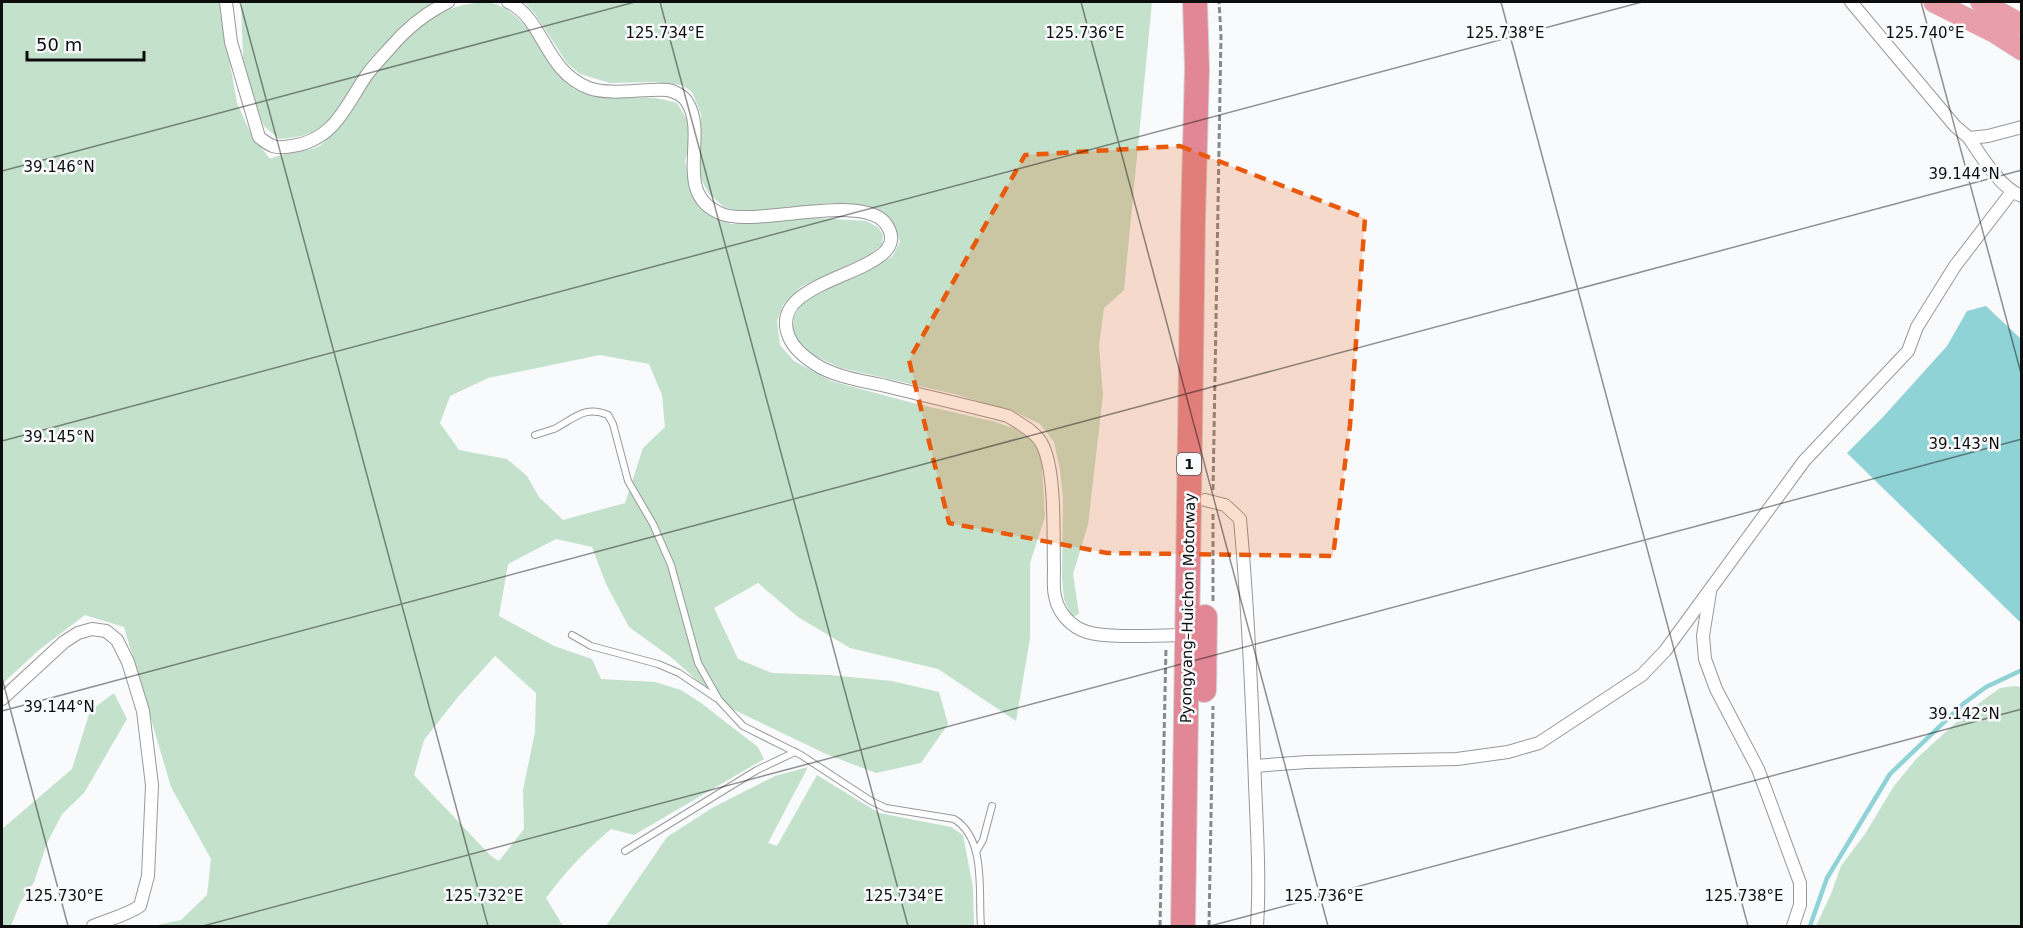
<svg xmlns="http://www.w3.org/2000/svg" width="2023" height="928" viewBox="0 0 2023 928" font-family="'DejaVu Sans',sans-serif">
	<style>
		.green { fill: #c4e1cb; fill-rule: evenodd }
		.water { fill: #8fd3d6 }
		.lines { fill: none; stroke-linecap: round; stroke-linejoin: round }
		.stream { stroke: #8fd3d6; stroke-width: 4.5 }
		.service-casing { stroke: #97989a; stroke-width: 8 }
		.minor-casing { stroke: #97989a; stroke-width: 14 }
		.trunk-casing { stroke: #d3d3d4; stroke-width: 22 }
		.motorway-casing { stroke: #d3d3d4; stroke-width: 26 }
		.path { stroke: #88898a; stroke-width: 3; stroke-dasharray: 6 3; stroke-linecap: butt }
		.service { stroke: #fff; stroke-width: 6 }
		.minor { stroke: #fff; stroke-width: 12 }
		.trunk { stroke: #e89faa; stroke-width: 21 }
		.motorway { stroke: #e28795; stroke-width: 24 }
		.marked { fill: #e8590c; fill-opacity: 0.2; stroke: #e8590c; stroke-width: 4.5; stroke-dasharray: 12 8; stroke-linejoin: round }
		.ticks { fill: none; stroke: #0d0d0e; stroke-width: 1.5; stroke-opacity: 0.45 }
		.labels { text-anchor: middle; dominant-baseline: central; stroke-width: 5; stroke-linejoin: round; paint-order: stroke }
		.shield { fill: #f9fafc; stroke: #545455; stroke-width: 1.5 }
		.shield-label { font-size: 14px; font-weight: bold; fill: #0d0d0e }
		.street-label { font-size: 15px; fill: #0d0d0e; stroke: #f9fafc }
		.ticks-label { font-size: 15px; text-anchor: middle; fill: #0d0d0e; stroke: #f9fafc; stroke-width: 5; stroke-linejoin: round; paint-order: stroke }
	</style>
	<rect width="100%" height="100%" fill="#f9fafc"/>
	<!-- green -->
	<g class="green">
		<path d="M2,2H219L237,103L251,134L270,159C283,152 314,152 322,144C342,127 356,101 371,79C391,48 432,9 469,4C481,2 489,1 500,6C536,23 542,67 574,89C593,101 633,96 655,98C662,99 670,101 677,103L689,123V145L685,161L691,190L707,214L731,224L801,217L866,221L878,227L883,235L882,244L870,255L802,286L783,305L777,321L780,345L794,361L831,381L913,403L996,422L1020,431L1038,446L1042,467L1045,517L1030,563V638L1016,721L938,669L850,648L798,617L758,583L714,608L738,659L772,673L830,675L892,681L939,692L948,724L921,763L876,773L826,754L726,706L672,658L629,627L606,584L592,547L556,539L508,564L499,616L554,646L592,659L601,679L655,682L681,690L701,703L758,747L764,759L634,835L611,829C586,850 565,872 546,898L563,926H153L181,920L207,895L211,859L171,787L124,627L85,615L39,650L2,684ZM600,355L649,364L662,395L665,427L643,448L625,503L563,520L539,497L527,476L507,459L459,450L440,423L450,396L488,378ZM495,656L536,693L535,732L523,790L524,829L499,861L491,856L414,775L424,740L457,698Z"/>
		<path d="M241,2H433C406,23 378,49 357,77C346,92 342,112 327,124C313,135 296,138 279,139L264,126L256,107L243,58Z"/>
		<path d="M524,2H1152L1124,290L1104,308L1099,346L1103,395L1088,525L1073,574L1079,614L1072,617L1064,599L1062,578L1063,497L1060,470L1054,442L1040,424L1017,413L954,394L841,368L813,355L798,341L793,328V317L805,300L892,257L900,242L896,228L886,216L863,206L830,203L746,213L724,207L709,194L701,179L698,162L701,114L692,92L682,85L653,82L610,83L580,74L567,63L535,14Z"/>
		<path d="M2015,686L2022,687L2021,926H1816L1831,894L1841,866L1865,834L1894,786L1917,758L1971,709L2000,688Z"/>
		<path d="M114,693L127,719L84,793L62,814L47,843L34,882L20,903L11,926H2V829L72,769L90,711Z"/>
		<path d="M808,767L768,843L777,846L817,775L879,813L951,827L963,835L973,888L974,926H606L667,837L712,808L775,776Z"/>
	</g>
	<!-- water -->
	<path class="water" d="M1986,306L2021,339V623L1847,453L1883,417L1947,346L1967,311Z"/>
	<g class="lines">
		<!-- stream -->
		<path class="stream" d="M1810,926L1827,878L1890,774L1963,704L1986,687L2022,670"/>
		<defs>
			<g id="service">
				<path d="M535,435C541,433 548,431 554,429C574,419 584,405 608,415L613,424L628,481L653,524L671,565L698,663L719,700L743,726L801,755L871,801L886,808L954,819C987,839 978,893 981,926"/>
				<path d="M572,635L591,646L658,664L679,673L716,698"/>
				<path d="M625,851L757,770L795,752"/>
				<path d="M976,852L983,840L992,806"/>
			</g>
			<g id="minor">
				<path d="M226,2L231,42L259,137C271,147 276,149 292,146C334,140 345,107 366,76C373,66 382,57 390,48C406,29 426,13 448,2"/>
				<path d="M508,2C544,18 544,71 589,88C611,96 645,88 668,90C674,91 684,96 687,102C709,135 671,195 722,214C757,227 863,192 886,224C921,276 762,273 789,337C794,349 804,357 815,364C836,378 866,381 890,387C930,397 969,406 1008,416C1020,424 1037,432 1043,446C1056,474 1053,536 1054,569C1054,577 1053,588 1055,596C1058,613 1071,627 1087,632C1110,639 1162,635 1188,635"/>
				<path d="M1851,2L1955,126L1969,138L1988,136L2022,127"/>
				<path d="M1969,138C1981,156 2001,189 2022,196"/>
				<path d="M1205,500L1225,505L1240,519C1248,607 1252,696 1255,784C1257,832 1260,879 1257,926"/>
				<path d="M1710,592L1703,636L1705,659L1716,689L1758,769L1800,883V905L1793,926"/>
				<path d="M2,699L64,642L78,633L92,629L106,631L117,640L128,662L143,711L152,785L148,876L140,906C125,916 109,919 93,926"/>
				<path d="M1255,766L1307,762L1457,759L1508,752L1539,743L1642,675L1665,651L1804,461L1908,351L1917,327L1955,266L2011,193"/>
			</g>
			<g id="trunk">
				<path d="M1934,2L1994,32L2022,50"/>
				<path d="M1981,2L2022,25"/>
			</g>
			<g id="motorway">
				<path d="M1204,690L1205,617"/>
				<path d="M1183,926L1193,221L1197,69L1195,2"/>
			</g>
		</defs>
		<!-- service casing -->
		<use href="#service" class="service-casing"/>
		<!-- minor casing -->
		<use href="#minor" class="minor-casing"/>
		<!-- trunk casing -->
		<use href="#trunk" class="trunk-casing"/>
		<!-- motorway casing -->
		<use href="#motorway" class="motorway-casing"/>
		<!-- path -->
		<g class="path">
			<path d="M1213,490L1221,35L1219,2"/>
			<path d="M1213,514V601"/>
			<path d="M1160,926L1166,647"/>
			<path d="M1209,926L1213,706"/>
		</g>
		<!-- service -->
		<use href="#service" class="service"/>
		<!-- minor -->
		<use href="#minor" class="minor"/>
		<!-- trunk -->
		<use href="#trunk" class="trunk"/>
		<!-- motorway -->
		<use href="#motorway" class="motorway"/>
	</g>
	<!-- marked area -->
	<path class="marked" d="M1180,146L1365,218L1350,425L1333,556L1107,553L949,523L909,360L1025,155Z"/>
	<!-- ticks -->
	<path class="ticks" d="M240,2L488,926M660,2L908,926M1081,2L1328,926M1501,2L1748,926M1921,2L2022,377M2,171L635,2M2,441L1642,2M2,678L68,926M2,711L2022,170M203,926L2022,439M1210,926L2022,709"/>
	<g class="labels">
		<!-- shield labels -->
		<rect class="shield" x="1177" y="453" width="24" height="22" rx="4.5"/>
		<g class="shield-label">
			<text x="1189" y="464">1</text>
		</g>
		<!-- street labels -->
		<g class="street-label">
			<text transform="translate(1188 608) rotate(-89)">Pyongyang–Huichon Motorway</text>
		</g>
	</g>
	<g class="ticks-label">
		<text x="665" y="38">125.734°E</text>
		<text x="1085" y="38">125.736°E</text>
		<text x="1505" y="38">125.738°E</text>
		<text x="1925" y="38">125.740°E</text>
		<text x="59" y="172">39.146°N</text>
		<text x="1964" y="179">39.144°N</text>
		<text x="59" y="442">39.145°N</text>
		<text x="1964" y="449">39.143°N</text>
		<text x="59" y="712">39.144°N</text>
		<text x="1964" y="719">39.142°N</text>
		<text x="64" y="901">125.730°E</text>
		<text x="484" y="901">125.732°E</text>
		<text x="904" y="901">125.734°E</text>
		<text x="1324" y="901">125.736°E</text>
		<text x="1744" y="901">125.738°E</text>
	</g>
	<!-- border -->
	<rect width="2023" height="928" fill="none" stroke="#0d0d0e" stroke-width="6"/>
	<!-- scale -->
	<path d="M27 51v9h117v-9" fill="none" stroke="#0d0d0e" stroke-width="3"/>
	<text x="36" y="51" font-size="18" fill="#0d0d0e" stroke="#f9fafc" stroke-width="4.5" paint-order="stroke">50 m</text>
</svg>
